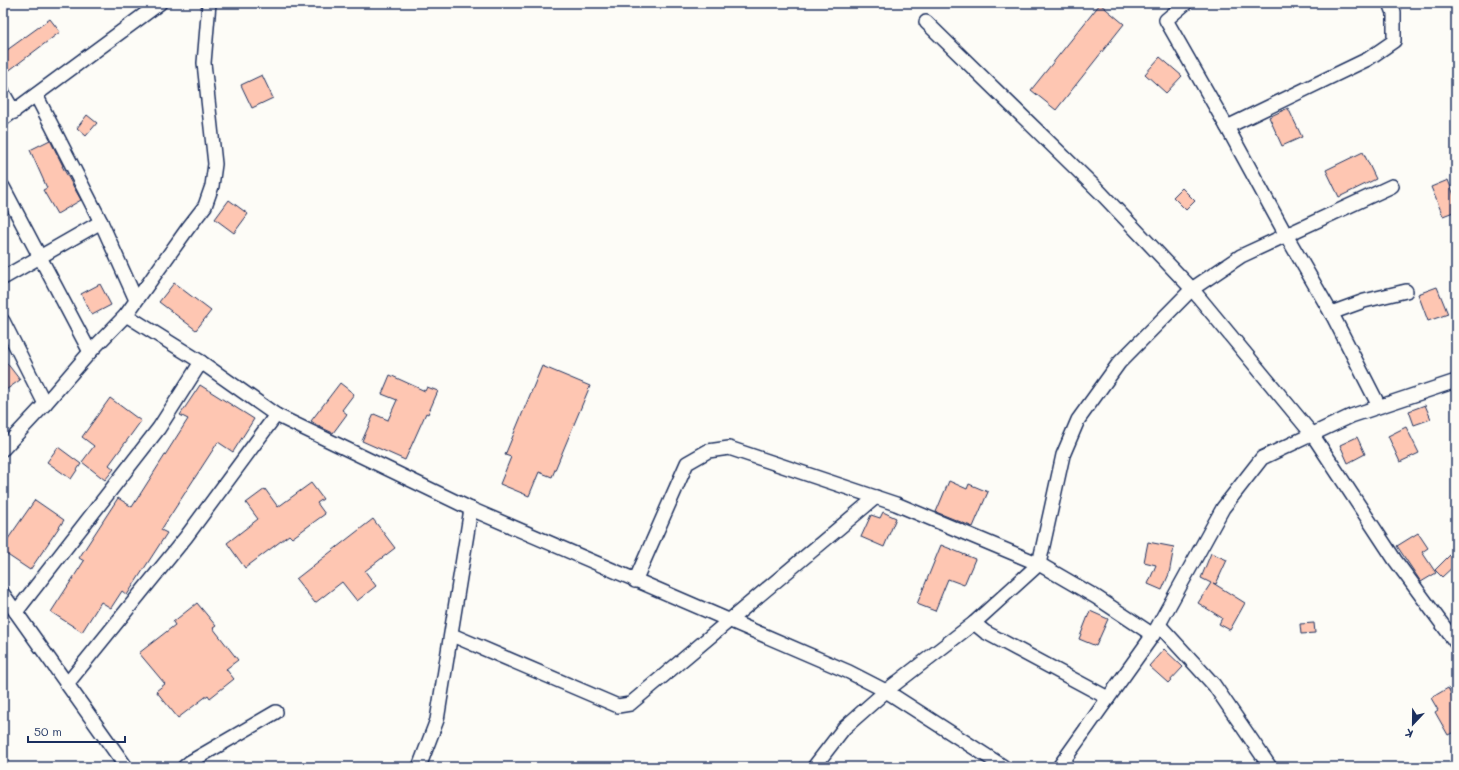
<svg xmlns="http://www.w3.org/2000/svg" width="1459" height="770" viewBox="0 0 1459 770" font-family="Mali,sans-serif">
	<style>
		.building { fill: #fec6b2; stroke: #1b2f5e }
		.lines { fill: none; stroke-linecap: round; stroke-linejoin: round }
		.minor-casing { stroke: #1b2f5e; stroke-width: 16 }
		.minor { stroke: #fdfcf7; stroke-width: 13 }
	</style>
	<rect width="100%" height="100%" fill="#fdfcf7"/>
	<filter id="ink" filterUnits="userSpaceOnUse"><feTurbulence type="fractalNoise" baseFrequency=".025" numOctaves="2"/><feDisplacementMap in="SourceGraphic" scale="8" xChannelSelector="R" yChannelSelector="G"/><feConvolveMatrix kernelMatrix="1 2 1 2 8 2 1 2 1" color-interpolation-filters="sRGB"/></filter>
	<g filter="url(#ink)">
		<!-- building -->
		<g class="building">
			<path d="M1100,4L1124,24L1056,110L1031,90Z"/>
			<path d="M50,19L60,32L3,75V53Z"/>
			<path d="M1160,57L1182,76L1166,93L1145,74Z"/>
			<path d="M262,75L273,98L252,108L241,85Z"/>
			<path d="M1288,108L1302,137L1282,146L1269,117Z"/>
			<path d="M87,115L97,123L86,136L77,128Z"/>
			<path d="M50,140L63,166H62L81,200L57,214L43,190L47,188L30,150Z"/>
			<path d="M1363,152L1376,179L1339,197L1326,170Z"/>
			<path d="M1448,180L1456,200V211L1443,216L1431,187Z"/>
			<path d="M1182,188L1195,201L1186,210L1173,197Z"/>
			<path d="M229,200L248,214L234,233L215,219Z"/>
			<path d="M174,283L211,311L196,330L159,302Z"/>
			<path d="M100,284L111,305L92,315L81,294Z"/>
			<path d="M1437,287L1448,314L1428,321L1418,294Z"/>
			<path d="M3,358L20,380L3,392Z"/>
			<path d="M542,366L590,386L552,477L539,472L529,496L500,484L511,457L505,455Z"/>
			<path d="M390,375L425,391L427,387L438,391L428,414L426,413L405,460L362,441L374,414L388,420L397,400L382,394Z"/>
			<path d="M340,383L354,394L342,410L347,414L333,433L320,427L311,421Z"/>
			<path d="M200,385L254,419L233,452L218,442L161,530L167,533L127,595L122,591L111,608L101,602L82,632L51,612L84,561L79,558L118,498L132,507L188,419L180,415Z"/>
			<path d="M110,398L141,421L109,465L114,469L105,480L82,462L94,446L82,437Z"/>
			<path d="M1425,405L1431,419L1414,425L1409,411Z"/>
			<path d="M1406,427L1419,453L1400,462L1388,436Z"/>
			<path d="M1357,437L1365,454L1348,463L1340,445Z"/>
			<path d="M58,447L81,464L71,479L47,462Z"/>
			<path d="M949,481L967,489L969,484L988,492L973,527L936,512Z"/>
			<path d="M311,483L323,499L317,503L325,514L292,538L289,535L245,568L227,543L258,519L246,503L265,489L278,507Z"/>
			<path d="M35,500L64,520L30,570L3,552V546Z"/>
			<path d="M883,512L896,518L884,547L861,537L871,515L880,518Z"/>
			<path d="M373,519L395,548L365,571L376,586L357,601L342,582L315,603L296,579Z"/>
			<path d="M1418,533L1428,548L1422,552L1436,573L1421,582L1397,546Z"/>
			<path d="M1148,542L1174,547L1169,574L1162,590L1148,584L1156,565L1144,562Z"/>
			<path d="M941,545L975,559L964,585L948,579L935,611L917,604Z"/>
			<path d="M1211,553L1227,560L1216,584L1213,583L1245,603L1230,630L1219,624L1222,618L1198,603L1211,583L1201,578Z"/>
			<path d="M1450,555L1456,561V564L1442,577L1435,570Z"/>
			<path d="M197,603L216,626L213,628L238,660L226,669L234,679L210,698L208,695L178,718L156,691L165,684L139,653L175,625L173,622Z"/>
			<path d="M1090,611L1108,619L1096,646L1079,639Z"/>
			<path d="M1314,623L1315,633L1301,634L1300,624Z"/>
			<path d="M1164,649L1183,667L1168,683L1149,666Z"/>
			<path d="M1448,688L1456,703V731L1448,735L1435,712L1438,710L1431,698Z"/>
		</g>
		<g class="lines">
			<defs>
				<g id="minor">
					<path d="M1186,3L1166,20L1227,127L1286,235L1334,318L1379,406"/>
					<path d="M926,22L1100,192L1192,289L1312,434L1395,560L1456,643"/>
					<path d="M3,93L14,112"/>
					<path d="M36,95L101,222L136,300"/>
					<path d="M3,119L160,3"/>
					<path d="M1227,127L1368,59L1394,41V13L1390,3"/>
					<path d="M3,187L90,352"/>
					<path d="M3,278L101,222"/>
					<path d="M1331,313L1364,301L1406,291"/>
					<path d="M126,315L201,362L276,415L471,509L849,672L886,691L1004,767"/>
					<path d="M3,321L45,404"/>
					<path d="M3,449L45,404L90,352L126,315L188,228L205,206L212,186L215,164L204,63L209,3"/>
					<path d="M635,581L687,463L708,451L729,448L896,504L1039,564L1096,597L1153,635"/>
					<path d="M3,594L126,767"/>
					<path d="M16,612L159,428L201,362"/>
					<path d="M974,623L985,632L1108,698"/>
					<path d="M1159,625L1214,685L1270,767"/>
					<path d="M452,635L618,706L630,704L876,497"/>
					<path d="M67,684L186,537L276,415"/>
					<path d="M184,767L190,762L276,712"/>
					<path d="M419,767L437,720L471,509"/>
					<path d="M814,767L844,728L886,691L974,623L1039,564L1063,455L1078,420L1119,363L1192,289L1241,256L1392,186"/>
					<path d="M1059,767L1153,635L1223,508L1262,458L1351,416L1456,381"/>
				</g>
			</defs>
			<!-- minor casing -->
			<use href="#minor" class="minor-casing"/>
			<!-- minor -->
			<use href="#minor" class="minor"/>
		</g>
	</g>
	<!-- margin -->
	<rect width="1459" height="770" fill="none" stroke="#fdfcf7" stroke-width="16"/>
	<rect x="8" y="8" width="1443" height="754" fill="none" stroke="#1b2f5e" stroke-width="1.5" filter="url(#ink)"/>
	<!-- north arrow -->
	<g transform="translate(1413 724) rotate(202)" stroke="#fdfcf7" stroke-width="3" paint-order="stroke">
	<path d="M0-3L7 15L0 10L-7 15Z" fill="#1b2f5e"/>
	<text y="-6" font-size="11" font-weight="bold" text-anchor="middle" fill="#1b2f5e">K</text>
	</g>
	<!-- scale -->
	<path d="M28 736v6h97v-6" fill="none" stroke="#1b2f5e" stroke-width="2"/>
	<text x="34" y="736" font-size="12" fill="#1b2f5e" stroke="#fdfcf7" stroke-width="3" paint-order="stroke">50 m</text>
</svg>
